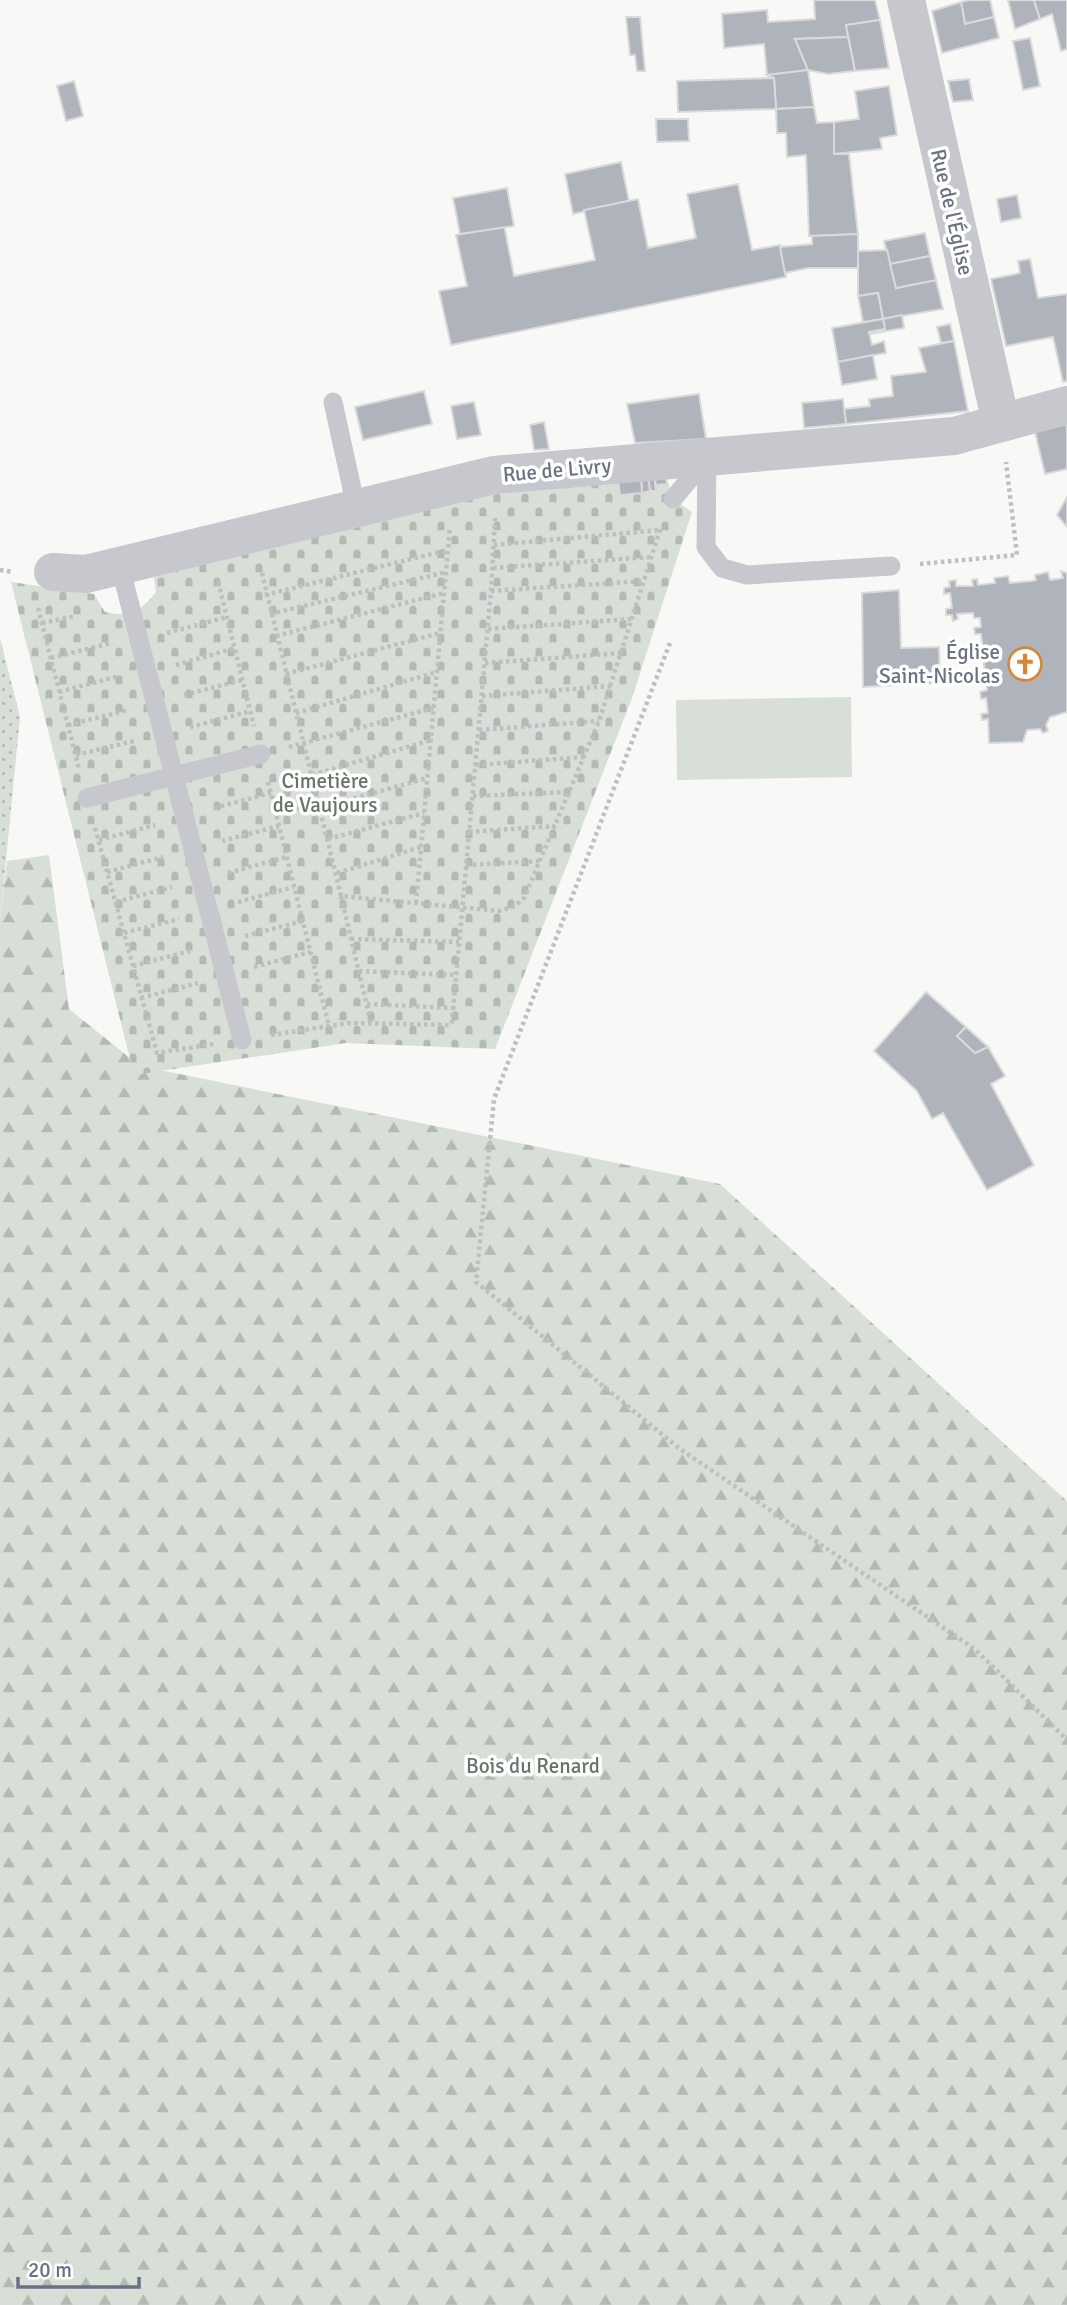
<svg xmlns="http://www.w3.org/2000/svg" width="1067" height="2305" viewBox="0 0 1067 2305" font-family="Signika,sans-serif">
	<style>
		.forest { fill: url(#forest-firs) }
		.cemetery { fill: url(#cemetery-stones) }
		.garden { fill: url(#garden-dots) }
		.pitch { fill: #d8dfd7 }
		.building { fill: #afb3bc; stroke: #dadad8; stroke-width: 2 }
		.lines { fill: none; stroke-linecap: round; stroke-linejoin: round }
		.path { stroke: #bebfc2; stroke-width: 4.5; stroke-dasharray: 3.5 3.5; stroke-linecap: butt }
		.service { stroke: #c6c8cd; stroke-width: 19 }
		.minor { stroke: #c6c8cd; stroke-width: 38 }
		.labels { text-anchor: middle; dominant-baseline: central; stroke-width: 7; stroke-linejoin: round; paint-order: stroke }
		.street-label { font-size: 21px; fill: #687186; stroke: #fff }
		.poi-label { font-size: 21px; fill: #687186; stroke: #fff; text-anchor: end }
		.park-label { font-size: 21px; fill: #637864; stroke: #fff }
	</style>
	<defs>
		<pattern id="forest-firs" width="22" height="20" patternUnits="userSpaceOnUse" patternTransform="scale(1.75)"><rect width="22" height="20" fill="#d8dfd7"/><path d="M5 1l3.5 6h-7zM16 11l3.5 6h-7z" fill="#b3b9b4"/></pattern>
		<pattern id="cemetery-stones" width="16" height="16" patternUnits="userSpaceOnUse" patternTransform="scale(1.75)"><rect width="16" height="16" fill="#d8dfd7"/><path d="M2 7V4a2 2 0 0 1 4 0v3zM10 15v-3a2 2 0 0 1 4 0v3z" fill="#b3b9b4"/></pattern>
		<pattern id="garden-dots" width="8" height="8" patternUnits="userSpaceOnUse" patternTransform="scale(1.75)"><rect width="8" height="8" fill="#d8dfd7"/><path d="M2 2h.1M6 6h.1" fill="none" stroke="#b3b9b4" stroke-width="1.8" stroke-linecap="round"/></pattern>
	</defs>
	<rect width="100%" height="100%" fill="#f8f8f6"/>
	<!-- forest -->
	<path class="forest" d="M49,855L69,1009L140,1066L720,1184L1067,1501V2305H0V921L7,861Z"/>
	<!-- cemetery -->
	<path class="cemetery" d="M665,474L673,499L692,512L632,698L495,1049L346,1043L134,1075L11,582L94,594L105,612C129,618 141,611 156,592L154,577L465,498Z"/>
	<!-- garden -->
	<path class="garden" d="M0,638L20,717L0,921Z"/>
	<!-- pitch -->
	<path class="pitch" d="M851,697L852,777L677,780L676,700Z"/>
	<!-- building -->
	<g class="building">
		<path d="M814,0H875L880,20L846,25L848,37L795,39L808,70L767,75L764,44L724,48L722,14L767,10L768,22L815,19Z"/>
		<path d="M970,0H990L994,17L965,24L961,2Z"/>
		<path d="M1008,0H1034L1040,19L1015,29Z"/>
		<path d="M1034,0H1067V49L1061,51L1052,14L1040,19Z"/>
		<path d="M961,2L965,24L994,17L999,38L942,53L932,11Z"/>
		<path d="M626,17H640L645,71H637L635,55H630Z"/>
		<path d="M880,20L889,68L855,71L846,25Z"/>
		<path d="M848,37L855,71L828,74L808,70L795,39Z"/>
		<path d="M1030,38L1040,86L1023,90L1013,41Z"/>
		<path d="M808,70L814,107L776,109L774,78L767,75Z"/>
		<path d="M774,78L776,109L678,112L677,81Z"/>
		<path d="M969,79L973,100L953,102L948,81Z"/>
		<path d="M74,81L83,116L66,121L57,86Z"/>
		<path d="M889,86L897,135L880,138L882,149L834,154V122L859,119L855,91Z"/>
		<path d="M814,107L817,123L834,122V154H849L858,234L809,236L806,155L787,157L786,133H777L776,109Z"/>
		<path d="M656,119H688L689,141L657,142Z"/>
		<path d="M621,162L629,201L573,214L565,174Z"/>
		<path d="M738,184L752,250L780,245L786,277L451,345L439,291L467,286L456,235L504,225L514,276L595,260L584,210L638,199L648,248L696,238L687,194Z"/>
		<path d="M507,188L514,226L460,234L453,198Z"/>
		<path d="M1017,195L1021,218L1001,222L997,199Z"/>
		<path d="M925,233L930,256L890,264L884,241Z"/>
		<path d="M858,234V268H808L785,273L780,247L812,244V236Z"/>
		<path d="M887,250L896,288L936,280L943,309L883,319L878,293L858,296V251Z"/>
		<path d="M930,256L936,280L896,288L890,264Z"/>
		<path d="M1030,259L1038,298L1067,294V381L1063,382L1053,337L1006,346L991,279L1020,273L1018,261Z"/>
		<path d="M878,293L883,319L863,322L858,296Z"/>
		<path d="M902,315L904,328L870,334L885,329L883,319Z"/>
		<path d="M883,319L885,329L869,332L872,345L884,341L886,353L838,362L832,328Z"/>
		<path d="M950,324L954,341L941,343L937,327Z"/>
		<path d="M954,341L968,411L846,424L844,409L870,406L869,399L893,396L891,376L926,372L919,348Z"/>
		<path d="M873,355L877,379L842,385L838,362Z"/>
		<path d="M424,391L432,424L363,440L355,407Z"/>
		<path d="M699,394L706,439L635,443L627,404Z"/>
		<path d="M843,399L846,424L804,428L802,403Z"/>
		<path d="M474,402L481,435L457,439L451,406Z"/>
		<path d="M544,422L549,449L534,450L530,425Z"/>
		<path d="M1067,424V469L1045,474L1035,432Z"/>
		<path d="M665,474L667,484L656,485L654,475Z"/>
		<path d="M654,475L656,491H650L648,476Z"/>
		<path d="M648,476L650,491L642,493L641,477Z"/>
		<path d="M641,477L642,493L620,495L618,479Z"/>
		<path d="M1067,497V527L1057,515Z"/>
		<path d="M1061,571L1067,573V712L1050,717L1046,725L1048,731L1043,733L1040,729L1027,730L1023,742L989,743L988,719L982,720L981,714L988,713L986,698L981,699L980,692L987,690L983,656L977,657L976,650H983L981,634H975L974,628L981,627L980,618H974L973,613L957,614L958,619L953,621L952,615H946V609L952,608L950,593L944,594V588L950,587L949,581L956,580V586H973L972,580L977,579L978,585L995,583L994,578L1008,576L1010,583L1031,581L1036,580L1035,575L1048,572L1050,580L1063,578Z"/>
		<path d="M899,590L901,648L939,647L940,683L863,687L862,593Z"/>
		<path d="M926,992L966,1027L957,1036L975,1053L988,1047L1005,1076L991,1084L1034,1165L987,1190L943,1113L932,1119L917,1091L874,1051Z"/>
		<path d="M966,1027L988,1047L975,1053L957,1036Z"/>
	</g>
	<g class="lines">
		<!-- path -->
		<g class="path">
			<path d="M494,545L660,530"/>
			<path d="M920,564L1017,555L1006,462"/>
			<path d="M493,568L652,557"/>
			<path d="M0,570L13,572"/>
			<path d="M262,573L341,896L499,911L515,906L524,898L599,721L661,527"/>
			<path d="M218,582L254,726"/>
			<path d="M491,591L644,581"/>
			<path d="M265,595L448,550"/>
			<path d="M38,608L79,769"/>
			<path d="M270,614L446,572"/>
			<path d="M42,623L76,616"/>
			<path d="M488,629L632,619"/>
			<path d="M167,633L227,617"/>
			<path d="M276,636L444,593"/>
			<path d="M670,643L494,1099L476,1282L680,1449L976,1650L1067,1740"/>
			<path d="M51,658L111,643"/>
			<path d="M485,663L622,653"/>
			<path d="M176,665L235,648"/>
			<path d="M286,674L440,633"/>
			<path d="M59,692L119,676"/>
			<path d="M184,695L242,680"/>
			<path d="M482,696L611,686"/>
			<path d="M296,713L437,672"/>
			<path d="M68,725L128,710"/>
			<path d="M190,727L251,711"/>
			<path d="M479,730L599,721"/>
			<path d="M289,747L433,708"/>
			<path d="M76,755L134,741"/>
			<path d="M476,765L584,757"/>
			<path d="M312,775L431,740"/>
			<path d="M268,782L329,1026"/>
			<path d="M473,796L569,792"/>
			<path d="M214,808L271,793"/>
			<path d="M320,808L427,778"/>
			<path d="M95,828L157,1053L214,1044"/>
			<path d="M469,832L555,826"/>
			<path d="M328,839L424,813"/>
			<path d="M99,840L155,825"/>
			<path d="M222,841L279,826"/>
			<path d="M466,865L540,861"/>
			<path d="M107,872L163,857"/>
			<path d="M228,873L286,857"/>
			<path d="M337,873L421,847"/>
			<path d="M341,896L371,1023"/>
			<path d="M116,902L172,887"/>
			<path d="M238,902L294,887"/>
			<path d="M416,903L450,527"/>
			<path d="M124,933L179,919"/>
			<path d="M245,936L303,921"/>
			<path d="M351,939L459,942"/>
			<path d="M133,966L190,951"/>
			<path d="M254,967L310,952"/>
			<path d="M359,971L457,975"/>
			<path d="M141,998L198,983"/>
			<path d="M367,1004L454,1008"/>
			<path d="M271,1035L349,1023L450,1025L452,1022L491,591L495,518"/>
		</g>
		<!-- service -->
		<g class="service">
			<path d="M333,402L356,507"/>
			<path d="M707,458L706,547L722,568L747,575L891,566"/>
			<path d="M673,499L706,459"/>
			<path d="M120,566L242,1040"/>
			<path d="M87,798L261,754"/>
		</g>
		<!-- minor -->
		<g class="minor">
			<path d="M906,0L1001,423"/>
			<path d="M53,572L86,574L494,475L954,436L1067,405"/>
		</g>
	</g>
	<!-- icons -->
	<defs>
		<symbol id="church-ring" viewBox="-11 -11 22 22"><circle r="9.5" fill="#fff" stroke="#dd8431" stroke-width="1.5"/><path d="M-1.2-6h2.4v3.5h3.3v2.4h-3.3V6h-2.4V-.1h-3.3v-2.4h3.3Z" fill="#dd8431"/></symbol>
	</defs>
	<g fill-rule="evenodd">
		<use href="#church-ring" x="1006" y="645" width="38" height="38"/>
	</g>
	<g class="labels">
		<!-- street labels -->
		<g class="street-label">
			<text transform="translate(952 212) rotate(77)">Rue de l'Église</text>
			<text transform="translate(557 470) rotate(-5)">Rue de Livry</text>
		</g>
		<!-- poi labels -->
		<g class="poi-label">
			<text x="1000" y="652">Église<tspan x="1000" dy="24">Saint-Nicolas</tspan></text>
		</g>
		<!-- park labels -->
		<g class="park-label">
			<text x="325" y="781">Cimetière<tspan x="325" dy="24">de Vaujours</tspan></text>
			<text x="533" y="1766">Bois du Renard</text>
		</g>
	</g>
	<!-- scale -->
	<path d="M18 2277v10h121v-10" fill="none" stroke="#687186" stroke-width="3.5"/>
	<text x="28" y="2277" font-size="21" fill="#687186" stroke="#ffffff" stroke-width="5" paint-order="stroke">20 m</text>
</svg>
